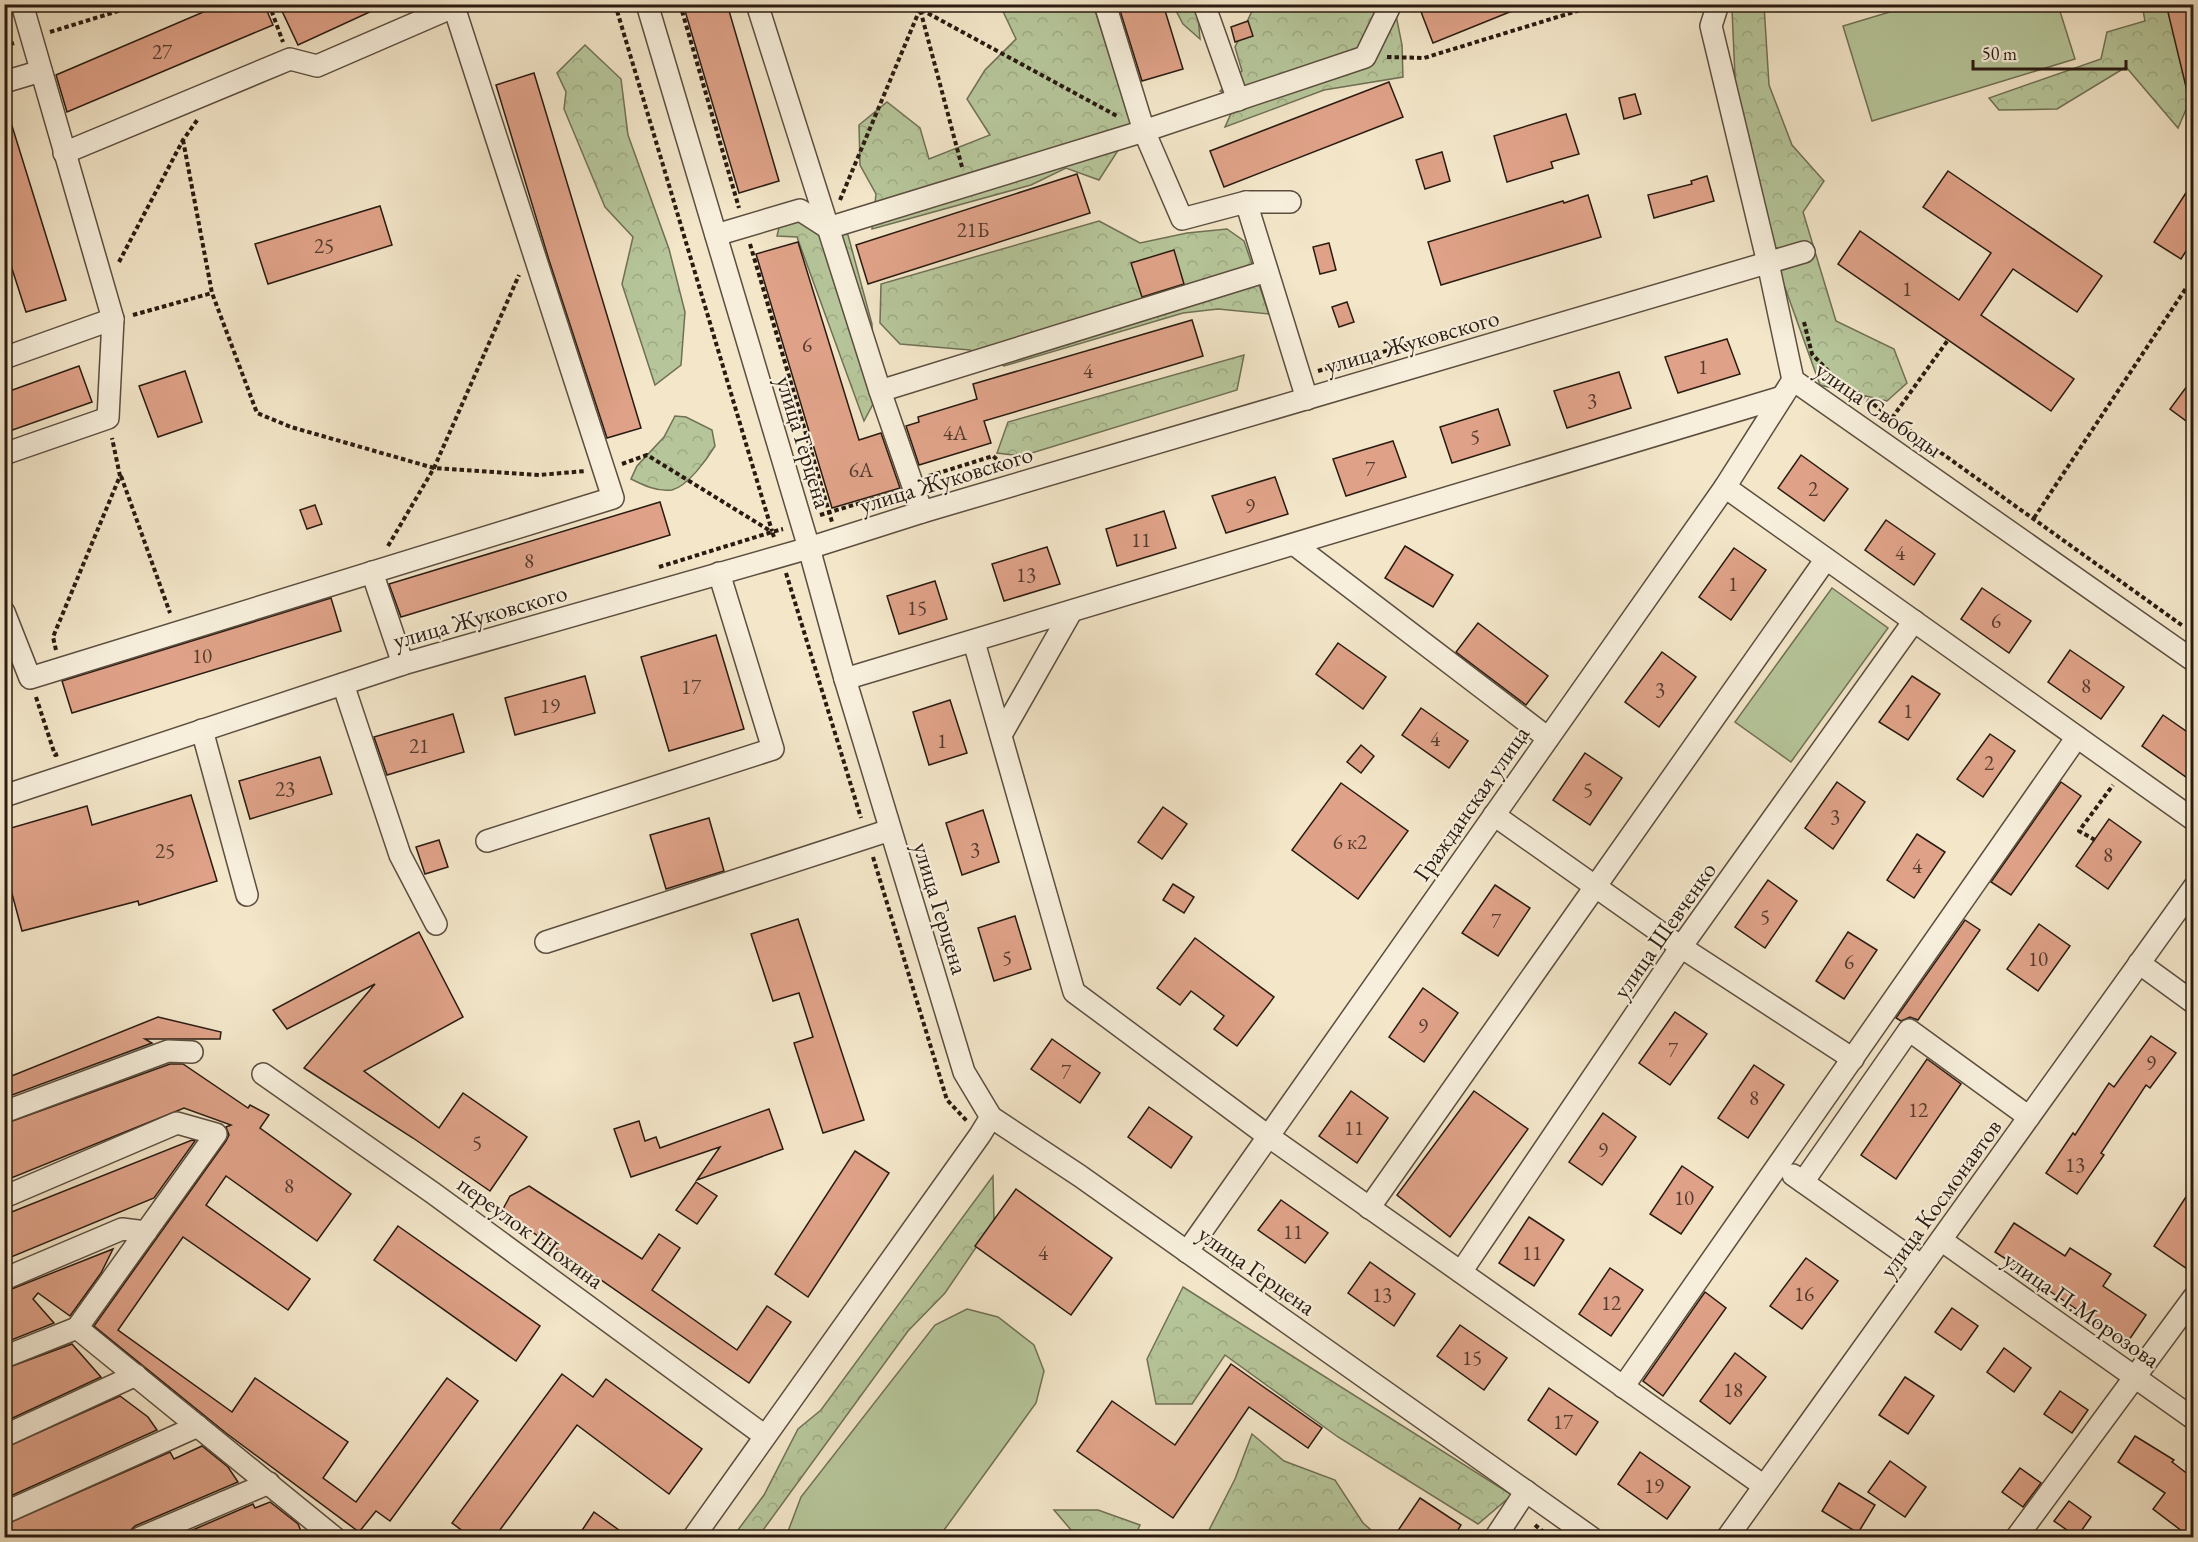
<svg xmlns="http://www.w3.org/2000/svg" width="2198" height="1542" viewBox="0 0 2198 1542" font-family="'EB Garamond',serif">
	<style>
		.forest { fill: url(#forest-crowns); stroke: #707056; stroke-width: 1.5 }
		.pitch { fill: #b6c69a; stroke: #707056; stroke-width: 1.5 }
		.building { fill: #dfa288; stroke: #2a1b11; stroke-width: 1.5 }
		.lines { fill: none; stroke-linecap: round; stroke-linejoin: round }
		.minor-casing { stroke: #5c4e3f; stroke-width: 24 }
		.path { stroke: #2a1b11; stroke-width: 4; stroke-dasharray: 4.5 3; stroke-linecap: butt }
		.minor { stroke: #f7efdc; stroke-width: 21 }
		.labels { text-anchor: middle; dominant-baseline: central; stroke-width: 4.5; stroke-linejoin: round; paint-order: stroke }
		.number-label { font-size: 21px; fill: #573d2f }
		.street-label { font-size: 24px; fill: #2a1b11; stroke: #f7efdc }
	</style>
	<defs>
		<pattern id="forest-crowns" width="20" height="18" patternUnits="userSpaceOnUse" patternTransform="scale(1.5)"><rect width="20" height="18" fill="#b6c69a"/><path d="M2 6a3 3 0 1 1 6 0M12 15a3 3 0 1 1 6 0" fill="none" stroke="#9daa84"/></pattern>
	</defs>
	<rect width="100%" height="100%" fill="#f3e6c9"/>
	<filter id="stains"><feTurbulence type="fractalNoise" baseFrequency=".00333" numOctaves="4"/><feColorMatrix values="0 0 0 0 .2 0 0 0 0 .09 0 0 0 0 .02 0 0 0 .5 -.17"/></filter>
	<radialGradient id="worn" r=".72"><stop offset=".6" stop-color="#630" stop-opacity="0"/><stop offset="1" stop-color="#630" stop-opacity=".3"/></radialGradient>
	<!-- forest -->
	<g class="forest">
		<path d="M1093,4L1133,127L1099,180L1066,168L1031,185L872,229L876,194L860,165L859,125L887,102L920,128L929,159L990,135L967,99L985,70L1016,39L1000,5Z"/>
		<path d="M1173,5H1197L1200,39L1183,24Z"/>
		<path d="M1260,5H1394L1402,45L1403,77L1324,90L1225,127L1237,100L1220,91L1242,71L1235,47L1253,9Z"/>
		<path d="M1734,5H1764L1769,85L1792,145L1824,181L1803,212L1836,321L1894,349L1907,383L1887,401L1820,385L1783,282L1736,99L1732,10Z"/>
		<path d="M2142,5H2180L2193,72L2194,91L2178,128L2126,67L2057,109L1999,110L1989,98L2101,59L2107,32L2145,21Z"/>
		<path d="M585,45L621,79L628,135L669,249L685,312L681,365L655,385L622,284L633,237L605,207L564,109L566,92L557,73Z"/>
		<path d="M784,206H804L848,235L872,324L873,404L864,421L797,237L777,236Z"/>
		<path d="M1099,221L1140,243L1187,233L1227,229L1244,241L1269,314L1218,309L1183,313L1004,366L970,350L900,344L880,323L881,284Z"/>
		<path d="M1244,355L1237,390L1022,456L997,453L1008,422Z"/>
		<path d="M675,416L686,417L712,430L715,446C707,459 688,486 672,490C657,492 643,485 631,479L637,466L664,437Z"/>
		<path d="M993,1176L994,1221L945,1293L908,1331L758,1537L732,1538L764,1495L798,1429L821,1410Z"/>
		<path d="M1183,1287L1512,1495L1478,1524L1338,1437L1225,1355L1192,1404H1156L1147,1359Z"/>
		<path d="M1252,1434L1284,1461L1335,1480L1363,1523L1379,1537H1208L1207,1534L1235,1479Z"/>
		<path d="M1054,1510H1098L1140,1525L1135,1537H1077Z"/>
	</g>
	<!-- pitch -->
	<g class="pitch">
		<path d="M1913,5H2058L2075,59L1872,121L1843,26Z"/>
		<path d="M1832,588L1888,628L1791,762L1735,722Z"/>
		<path d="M967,1309L998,1317L1034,1345L1044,1371L1036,1403L939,1537H788L787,1534L801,1497L935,1325Z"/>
	</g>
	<!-- building -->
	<g class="building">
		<path d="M222,4H264L273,25L67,112L56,75Z"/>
		<path d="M295,4H387L298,45L282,11Z"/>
		<path d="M683,4H727L779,181L739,193Z"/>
		<path d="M1118,4H1163L1183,69L1142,81Z"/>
		<path d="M1418,4H1527V5L1433,43Z"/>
		<path d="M2166,4H2189L2193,23V90L2187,91Z"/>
		<path d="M1248,21L1253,36L1235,42L1231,27Z"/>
		<path d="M534,73L641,428L607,438L549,260L496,85Z"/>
		<path d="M1389,82L1403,117L1224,187L1210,151Z"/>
		<path d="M1635,94L1641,114L1624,119L1619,98Z"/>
		<path d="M4,113H8L66,300L26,312L4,244Z"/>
		<path d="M1566,114L1579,154L1551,162L1553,168L1507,182L1494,136Z"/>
		<path d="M1442,152L1450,181L1425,189L1416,160Z"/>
		<path d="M1948,171L2102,276L2077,312L2013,269L1981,315L2074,379L2051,411L1838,264L1860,231L1959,300L1991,253L1923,207Z"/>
		<path d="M1077,174L1090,213L868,284L856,245Z"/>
		<path d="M1707,176L1714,201L1654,218L1648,195L1692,184L1691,181Z"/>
		<path d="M2193,182V240L2181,259L2154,242Z"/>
		<path d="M1588,195L1601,237L1441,285L1428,242L1563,201L1564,203Z"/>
		<path d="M380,206L392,245L268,284L255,244Z"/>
		<path d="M798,242L859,440L881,433L900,488L832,508L756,254Z"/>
		<path d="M1329,243L1336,270L1320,274L1313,247Z"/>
		<path d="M1174,250L1184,284L1142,297L1131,263Z"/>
		<path d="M1347,302L1354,322L1339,327L1332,307Z"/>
		<path d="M1192,320L1203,356L984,421L991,443L919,465L906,426L919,422L918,417L977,399L973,384Z"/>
		<path d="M1727,339L1740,374L1678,393L1665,357Z"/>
		<path d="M79,366L92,402L4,433V393Z"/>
		<path d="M185,371L202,422L158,437L139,386Z"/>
		<path d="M1619,372L1631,408L1567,428L1554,391Z"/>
		<path d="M2193,378V426L2170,409Z"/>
		<path d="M1498,409L1510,445L1452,463L1440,427Z"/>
		<path d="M1393,441L1406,477L1346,496L1333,459Z"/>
		<path d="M1801,455L1848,489L1824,521L1778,488Z"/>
		<path d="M1275,477L1288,514L1226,533L1212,496Z"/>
		<path d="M660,502L670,535L401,617L389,584Z"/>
		<path d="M315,505L322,524L307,529L300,510Z"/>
		<path d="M1164,511L1176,548L1117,566L1106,529Z"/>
		<path d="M1886,520L1935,554L1914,585L1865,550Z"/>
		<path d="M1405,546L1453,575L1433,607L1385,578Z"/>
		<path d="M1047,547L1060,584L1004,601L992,564Z"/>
		<path d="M1734,548L1766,570L1731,620L1699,597Z"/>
		<path d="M935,581L947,619L899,634L887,596Z"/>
		<path d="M1982,588L2031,621L2009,653L1961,619Z"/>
		<path d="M331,598L341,631L72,713L62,681Z"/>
		<path d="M1478,623L1548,676L1526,705L1456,652Z"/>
		<path d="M716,635L744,729L669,751L641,657Z"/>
		<path d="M1338,643L1386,677L1363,709L1316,674Z"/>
		<path d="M2070,650L2124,687L2101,719L2048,682Z"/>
		<path d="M1662,652L1696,677L1659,727L1625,702Z"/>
		<path d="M585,676L595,713L515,735L505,698Z"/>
		<path d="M1912,676L1940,694L1908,740L1879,722Z"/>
		<path d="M950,700L967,753L929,765L913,712Z"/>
		<path d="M1421,708L1468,741L1449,768L1402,735Z"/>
		<path d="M453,714L464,752L387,775L374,737Z"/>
		<path d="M2163,715L2193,736V782L2142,746Z"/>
		<path d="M1990,734L2015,751L1983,797L1957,779Z"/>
		<path d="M1361,745L1374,756L1361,773L1347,762Z"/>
		<path d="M1585,753L1622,778L1590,825L1553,800Z"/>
		<path d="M320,757L332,794L250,819L239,781Z"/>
		<path d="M1837,782L1865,802L1833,849L1805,828Z"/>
		<path d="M2061,782L2081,796L2011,895L1991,882Z"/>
		<path d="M1341,783L1408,831L1358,899L1292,850Z"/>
		<path d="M191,795L217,881L139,905L138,901L22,931L4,864V830L87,806L92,825Z"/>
		<path d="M1163,807L1187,824L1162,859L1138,842Z"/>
		<path d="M983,810L999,862L962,875L946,823Z"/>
		<path d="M709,818L724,871L666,889L650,835Z"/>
		<path d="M2109,819L2141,842L2108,889L2076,866Z"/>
		<path d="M1917,834L1945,852L1914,898L1887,880Z"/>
		<path d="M439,840L448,867L425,874L416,847Z"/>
		<path d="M1768,880L1797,901L1765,948L1735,927Z"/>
		<path d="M1173,884L1194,897L1184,913L1163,900Z"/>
		<path d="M1495,885L1530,908L1498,956L1462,933Z"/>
		<path d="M1015,916L1031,969L994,981L978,928Z"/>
		<path d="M798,919L864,1120L823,1133L794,1043L813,1037L799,993L773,1001L751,934Z"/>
		<path d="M1965,920L1980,930L1918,1020L1910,1017L1901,1021L1896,1018Z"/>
		<path d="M2039,924L2070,946L2038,991L2007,969Z"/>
		<path d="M419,932L463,1017L364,1071L439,1128L463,1093L527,1137L490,1191L413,1138L304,1068L375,984L287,1029L273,1010Z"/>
		<path d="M1848,932L1877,950L1844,999L1816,981Z"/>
		<path d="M1195,938L1274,997L1237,1046L1214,1029L1224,1016L1191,991L1180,1005L1157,988Z"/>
		<path d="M1423,988L1458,1013L1424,1062L1389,1037Z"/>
		<path d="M1675,1012L1707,1034L1670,1085L1639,1063Z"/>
		<path d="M158,1017L221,1032L220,1039H145L152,1043L4,1098V1079Z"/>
		<path d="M2151,1036L2176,1053L2150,1088L2146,1085L2101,1153L2104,1155L2077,1194L2046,1173L2073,1133L2075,1135L2109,1083L2114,1087Z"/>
		<path d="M1052,1039L1100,1073L1080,1103L1031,1069Z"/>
		<path d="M1927,1059L1961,1084L1896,1179L1861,1155Z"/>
		<path d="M170,1064H183L248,1108L250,1105L269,1115L260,1128L351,1194L317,1241L226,1176L206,1205L310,1279L288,1310L183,1237L118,1330L232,1412L255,1378L348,1442L323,1478L356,1502L447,1378L478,1401L390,1521L376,1511L359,1532L226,1433L94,1326L226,1141L229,1135L226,1127L231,1125L184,1108L4,1181V1124Z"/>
		<path d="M1754,1065L1784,1085L1748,1138L1718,1118Z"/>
		<path d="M1351,1091L1388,1118L1357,1163L1319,1136Z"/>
		<path d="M1474,1091L1528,1129L1450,1237L1397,1195Z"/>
		<path d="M1149,1107L1192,1137L1171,1168L1128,1137Z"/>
		<path d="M769,1109L783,1149L697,1180L720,1147L631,1177L614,1129L639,1121L645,1141L656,1137L660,1148Z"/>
		<path d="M1603,1113L1636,1137L1602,1185L1569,1162Z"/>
		<path d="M192,1140L195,1141L154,1198L4,1260V1215Z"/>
		<path d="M855,1151L889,1173L808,1297L775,1274Z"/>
		<path d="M1682,1166L1713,1187L1681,1234L1650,1214Z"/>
		<path d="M696,1182L717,1196L697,1224L676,1210Z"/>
		<path d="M529,1186L642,1259L659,1234L680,1248L652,1290L737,1350L767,1306L791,1322L749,1383L502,1211L510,1196Z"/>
		<path d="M2193,1186V1273L2154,1246Z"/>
		<path d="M1016,1189L1112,1258L1071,1315L975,1246Z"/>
		<path d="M1281,1200L1328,1233L1305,1263L1258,1230Z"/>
		<path d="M1529,1217L1564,1240L1534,1286L1499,1263Z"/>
		<path d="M2014,1223L2065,1256L2070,1248L2111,1274L2103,1286L2146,1315L2127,1343L2045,1288L2046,1285L1995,1252Z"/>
		<path d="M398,1226L540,1326L516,1361L374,1260Z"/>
		<path d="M113,1249L101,1273L70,1316L38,1293L33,1299L54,1323L4,1343V1292Z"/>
		<path d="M1806,1258L1838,1281L1802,1329L1770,1306Z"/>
		<path d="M1370,1262L1415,1294L1394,1326L1348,1293Z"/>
		<path d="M1610,1268L1643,1290L1611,1336L1579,1314Z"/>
		<path d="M1705,1292L1726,1308L1663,1396L1643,1381Z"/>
		<path d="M1952,1308L1978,1326L1961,1350L1935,1332Z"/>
		<path d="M1460,1325L1507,1358L1484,1390L1437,1356Z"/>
		<path d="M72,1344L101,1377L4,1422V1369Z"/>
		<path d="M2004,1348L2031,1368L2014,1392L1987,1372Z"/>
		<path d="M1735,1353L1766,1377L1730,1424L1700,1401Z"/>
		<path d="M1231,1364L1322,1428L1308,1448L1249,1407L1173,1518L1077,1451L1112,1401L1175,1445Z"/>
		<path d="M562,1374L593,1397L606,1379L702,1449L669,1494L577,1425L494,1538H472L452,1523Z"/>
		<path d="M1905,1377L1934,1396L1908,1434L1879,1415Z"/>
		<path d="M1549,1388L1598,1422L1576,1455L1528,1420Z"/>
		<path d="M2060,1391L2088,1410L2072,1433L2044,1414Z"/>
		<path d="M120,1396L148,1417L157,1430L4,1499V1448Z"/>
		<path d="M2135,1436L2174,1460L2172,1462L2193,1478V1538H2191L2153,1509L2165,1493L2118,1462Z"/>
		<path d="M202,1446L228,1467L238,1482L135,1526L130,1531L127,1538H4V1525L170,1452L174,1459Z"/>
		<path d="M1640,1452L1690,1487L1667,1519L1618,1484Z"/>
		<path d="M1890,1461L1926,1487L1905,1517L1868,1492Z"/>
		<path d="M2020,1468L2041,1483L2023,1507L2002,1492Z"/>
		<path d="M1839,1483L1875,1505L1858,1533L1822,1511Z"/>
		<path d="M1420,1498L1461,1525L1453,1538H1393Z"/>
		<path d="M2069,1501L2091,1517L2077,1537L2054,1521Z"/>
		<path d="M270,1502L298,1524L304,1538H174L253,1504L255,1508Z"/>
		<path d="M594,1512L630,1538H577Z"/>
	</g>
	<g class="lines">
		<defs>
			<g id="minor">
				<path d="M647,4L809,548L845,679L964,1072L991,1117L1080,1176L1592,1538"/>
				<path d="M757,4L880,391L922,512"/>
				<path d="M1105,4L1144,131L1182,219L1246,202H1290"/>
				<path d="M1204,4L1238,100"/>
				<path d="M1718,4L1711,26L1768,263L1793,380L2194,661"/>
				<path d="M4,82L41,71"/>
				<path d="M64,153L290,59L317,66L460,4"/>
				<path d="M1246,202L1307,399"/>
				<path d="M716,235L800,210L828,228L1144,131L1365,57L1391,4"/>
				<path d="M4,358L113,319L22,4"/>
				<path d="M880,391L1267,271"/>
				<path d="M4,454L108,418L113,319"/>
				<path d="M1725,487L2194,820"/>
				<path d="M1295,545L1548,738"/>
				<path d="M372,572L403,664"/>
				<path d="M4,612L30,678L613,498L454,7"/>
				<path d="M974,642L1074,992L1268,1136L1764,1486"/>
				<path d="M845,679L1782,397"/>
				<path d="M343,684L400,855L436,924"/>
				<path d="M202,730L247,895"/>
				<path d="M1001,735L1071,612"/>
				<path d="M4,796L403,664L809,548L922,512L1804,252"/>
				<path d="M1494,815L1681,947L1853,1059"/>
				<path d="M487,841L773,749L719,573"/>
				<path d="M546,942L890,830"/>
				<path d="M2139,963L2194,1003"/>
				<path d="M263,1074L433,1193L765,1436"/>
				<path d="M4,1112L168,1051L192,1052"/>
				<path d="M1793,1175L1922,1266"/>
				<path d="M1803,1182L1909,1030L2029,1117"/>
				<path d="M4,1197L177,1123L216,1134L77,1328L335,1538"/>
				<path d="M1369,1208L1826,559"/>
				<path d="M1941,1240L2194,1419"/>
				<path d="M1187,1252L1725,487L1793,380"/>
				<path d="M1461,1272L1681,947L1914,621"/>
				<path d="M4,1279L122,1229L146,1232"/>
				<path d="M4,1357L77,1328"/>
				<path d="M1623,1387L2077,737"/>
				<path d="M4,1436L136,1375"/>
				<path d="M4,1513L198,1426"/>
				<path d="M140,1538L269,1483"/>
				<path d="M693,1538L980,1135L991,1117"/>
				<path d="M1495,1538L1526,1491"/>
				<path d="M1727,1538L2194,887"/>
				<path d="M2016,1538L2194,1297"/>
			</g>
		</defs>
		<!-- minor casing -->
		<use href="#minor" class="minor-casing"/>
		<!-- path -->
		<g class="path">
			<path d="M269,4L283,42"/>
			<path d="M615,4L772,531"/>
			<path d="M680,4L739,208"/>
			<path d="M910,4L920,9L923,4"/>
			<path d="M50,32L141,4"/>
			<path d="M4,46L14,43"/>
			<path d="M1387,57L1424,58L1600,4"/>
			<path d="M183,140L212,293L257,413L291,427L434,468L539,475L586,471"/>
			<path d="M962,167L920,9L1117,116"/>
			<path d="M840,200L920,9L919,4"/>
			<path d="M750,244L832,522"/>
			<path d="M119,262L183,140L198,119"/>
			<path d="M133,315L212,293"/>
			<path d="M1804,322L1812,354L1831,374L2183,626"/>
			<path d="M1318,371L1454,331"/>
			<path d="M1892,418L1948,340"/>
			<path d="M622,464L647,455L772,532"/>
			<path d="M121,476L170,613"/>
			<path d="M929,476L993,456L1005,467"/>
			<path d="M820,515L894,493"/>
			<path d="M2034,518L2194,276"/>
			<path d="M774,537L772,532L783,529"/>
			<path d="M388,546L434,468L519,275"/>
			<path d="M659,567L772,532"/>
			<path d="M786,573L861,818"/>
			<path d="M56,650L53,637L120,476L112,438"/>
			<path d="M36,697L55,755L58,754"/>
			<path d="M2095,840L2079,831L2113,785"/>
			<path d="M873,857L947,1100L967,1121"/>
			<path d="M1535,1525L1551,1538"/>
		</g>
		<!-- minor -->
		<use href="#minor" class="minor"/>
	</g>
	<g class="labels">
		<!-- number labels -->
		<g class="number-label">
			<text x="162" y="51">27</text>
			<text x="973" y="229">21Б</text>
			<text x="324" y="245">25</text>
			<text x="1907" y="288">1</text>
			<text x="807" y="344">6</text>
			<text x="1703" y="366">1</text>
			<text x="1088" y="370">4</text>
			<text x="1592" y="400">3</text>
			<text x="955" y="432">4А</text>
			<text x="1475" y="436">5</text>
			<text x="1370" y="468">7</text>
			<text x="861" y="469">6А</text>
			<text x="1813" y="488">2</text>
			<text x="1250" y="505">9</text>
			<text x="1141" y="539">11</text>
			<text x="1900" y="552">4</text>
			<text x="529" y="560">8</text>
			<text x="1026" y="574">13</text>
			<text x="1733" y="583">1</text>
			<text x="917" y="607">15</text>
			<text x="1996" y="620">6</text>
			<text x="202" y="655">10</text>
			<text x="2086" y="685">8</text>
			<text x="691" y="686">17</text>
			<text x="1660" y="689">3</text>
			<text x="550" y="705">19</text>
			<text x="1908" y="710">1</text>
			<text x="1435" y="738">4</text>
			<text x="942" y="740">1</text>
			<text x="419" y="745">21</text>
			<text x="1989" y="762">2</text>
			<text x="285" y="788">23</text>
			<text x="1588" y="789">5</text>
			<text x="1835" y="816">3</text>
			<text x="1350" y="841">6 к2</text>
			<text x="975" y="849">3</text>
			<text x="165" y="850">25</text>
			<text x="2108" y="854">8</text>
			<text x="1917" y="865">4</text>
			<text x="1765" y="916">5</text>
			<text x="1496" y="920">7</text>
			<text x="1007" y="957">5</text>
			<text x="2038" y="958">10</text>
			<text x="1849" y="961">6</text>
			<text x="1423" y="1025">9</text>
			<text x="1673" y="1049">7</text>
			<text x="2151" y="1062">9</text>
			<text x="1066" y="1071">7</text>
			<text x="1754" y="1097">8</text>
			<text x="1918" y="1109">12</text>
			<text x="1354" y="1127">11</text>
			<text x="477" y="1142">5</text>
			<text x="1603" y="1149">9</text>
			<text x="2075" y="1164">13</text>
			<text x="289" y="1185">8</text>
			<text x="1684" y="1197">10</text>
			<text x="1293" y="1231">11</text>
			<text x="1043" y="1252">4</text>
			<text x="1532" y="1252">11</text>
			<text x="1804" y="1293">16</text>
			<text x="1382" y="1294">13</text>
			<text x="1611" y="1302">12</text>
			<text x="1472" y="1357">15</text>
			<text x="1733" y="1389">18</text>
			<text x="1563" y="1421">17</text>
			<text x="1654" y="1485">19</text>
		</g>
		<!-- street labels -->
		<g class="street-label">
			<text transform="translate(1412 341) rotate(-16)">улица Жуковского</text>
			<text transform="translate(1879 409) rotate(35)">улица Свободы</text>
			<text transform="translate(804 442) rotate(73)">улица Герцена</text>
			<text transform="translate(946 479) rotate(-17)">улица Жуковского</text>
			<text transform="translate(480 616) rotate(-16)">улица Жуковского</text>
			<text transform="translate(1471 803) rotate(-55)">Гражданская улица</text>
			<text transform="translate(941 908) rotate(73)">улица Герцена</text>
			<text transform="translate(1664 930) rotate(-55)">улица Шевченко</text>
			<text transform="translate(1940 1198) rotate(-54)">улица Космонавтов</text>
			<text transform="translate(531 1232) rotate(36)">переулок Шохина</text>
			<text transform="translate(1257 1270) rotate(35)">улица Герцена</text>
			<text transform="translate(2082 1309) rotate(35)">улица П.Морозова</text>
		</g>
	</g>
	<!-- margin -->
	<rect width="2198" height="1542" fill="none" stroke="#f3e6c9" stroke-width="24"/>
	<rect x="6" y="6" width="2186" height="1530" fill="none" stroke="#2a1b11" stroke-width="3"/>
	<rect x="12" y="12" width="2174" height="1518" fill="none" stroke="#2a1b11" stroke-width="1.5"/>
	<!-- scale -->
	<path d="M1973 60v9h153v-9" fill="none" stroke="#2a1b11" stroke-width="3"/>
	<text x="1982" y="60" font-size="18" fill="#2a1b11" stroke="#f7efdc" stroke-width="4.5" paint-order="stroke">50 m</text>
	<rect width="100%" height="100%" filter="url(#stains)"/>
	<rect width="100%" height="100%" fill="url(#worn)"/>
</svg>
